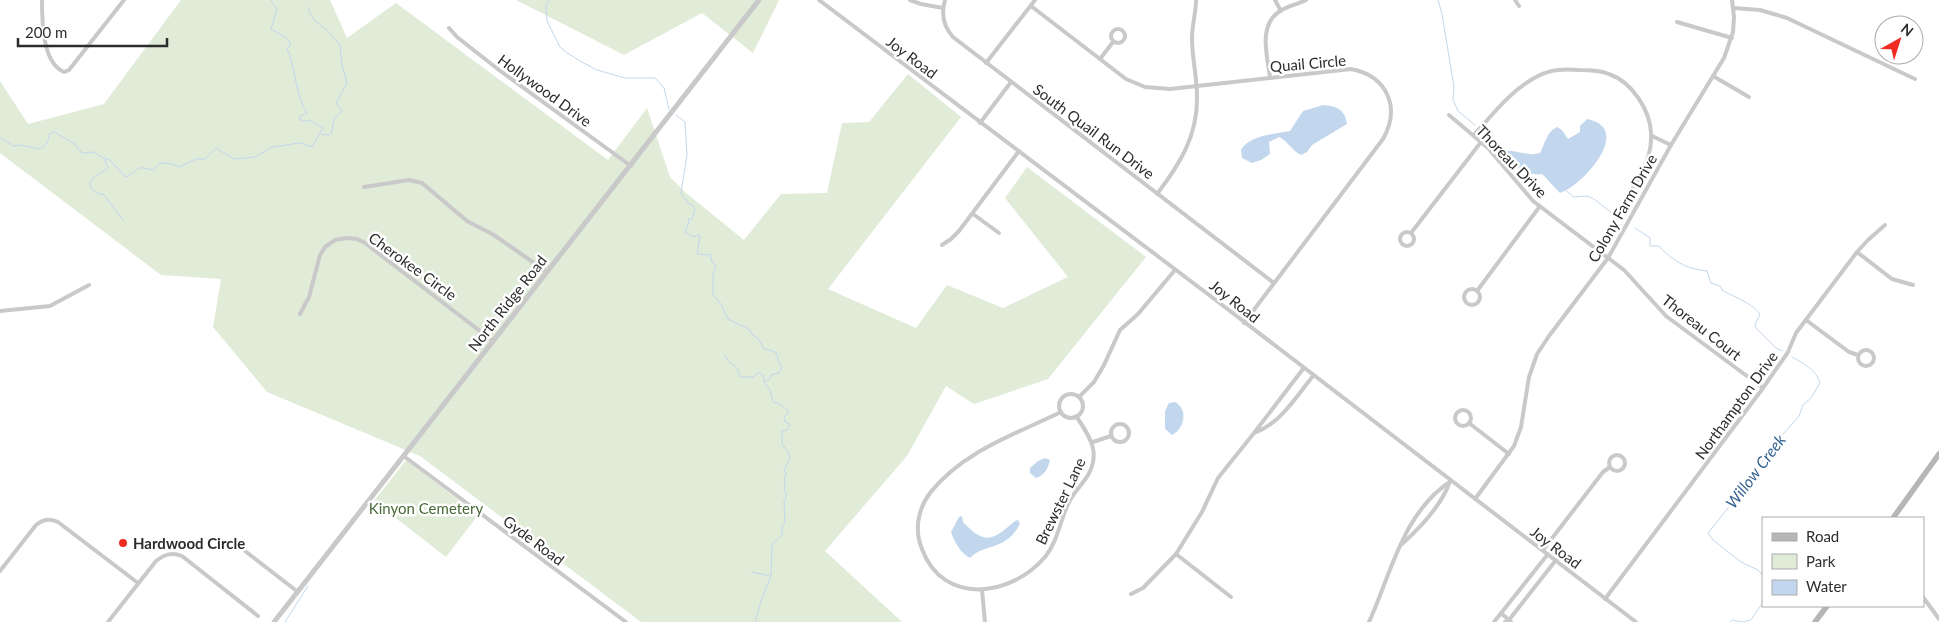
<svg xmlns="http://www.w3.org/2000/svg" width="1939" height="622" viewBox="0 0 1939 622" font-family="Lato,sans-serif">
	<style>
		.green { fill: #e0ebd8 }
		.water { fill: #c2d7ed }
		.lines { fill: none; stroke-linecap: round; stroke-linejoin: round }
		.stream { stroke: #c2d7ed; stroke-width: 1 }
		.minor { stroke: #c9c9c9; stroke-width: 4 }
		.tertiary { stroke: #c9c9c9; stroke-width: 5 }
		.secondary { stroke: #b6b6b6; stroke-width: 5.5 }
		.poi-dot { fill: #f02b22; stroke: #fff; stroke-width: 2 }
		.labels { text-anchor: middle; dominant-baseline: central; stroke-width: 5; stroke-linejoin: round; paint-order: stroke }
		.street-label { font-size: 15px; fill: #2c2c2c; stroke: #fff }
		.park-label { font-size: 15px; fill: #496a37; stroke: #fff }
		.poi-label { font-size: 15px; font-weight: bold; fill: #2c2c2c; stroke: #fff; text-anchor: start }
		.water-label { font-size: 16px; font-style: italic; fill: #366492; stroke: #fff }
	</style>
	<rect width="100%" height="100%" fill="#fff"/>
	<!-- green -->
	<g class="green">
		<path d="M181,0H330L347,38L396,3L608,160L647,108L670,177L686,193L744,240L781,194L827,193L842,123L869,122L908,74L961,117L828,289L916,328L947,285L1003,308L1068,277L1005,198L1027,167L1146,257L1048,379L974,404L946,386L907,456L825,551L902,622H641L420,456L267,392L213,327L221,279L161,275L0,153V81L28,124L104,104Z"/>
		<path d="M516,0H779L753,53L702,13L624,55Z"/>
		<path d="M406,460L478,515L446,557L374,501Z"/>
	</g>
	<!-- water -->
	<g class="water">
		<path d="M1323,105C1336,106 1345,109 1347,124L1312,145L1307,152L1301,155C1292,151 1288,141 1279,137L1269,142L1270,154L1261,160L1252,163L1242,158L1241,150C1249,135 1275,134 1290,131L1303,111Z"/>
		<path d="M1587,119C1634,128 1584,185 1560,193C1553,187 1549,180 1542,174C1525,177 1513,163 1502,151C1516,149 1527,157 1540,153C1545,144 1547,131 1557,127L1562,130L1568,139L1580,132V126Z"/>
		<path d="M1175,402C1189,410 1184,429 1172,435L1165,429V411L1169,403Z"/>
		<path d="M1045,458L1050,460C1048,468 1045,475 1036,478L1030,473V468L1038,461Z"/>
		<path d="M962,516L963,522C985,545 992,541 1015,521L1018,520L1020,524C1005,552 986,542 970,558C961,554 954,541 951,532L959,517Z"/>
	</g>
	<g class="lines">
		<!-- stream -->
		<g class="stream">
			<path d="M550,0L546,5L547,21L560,47L566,52L580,61L597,70L625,78H655L664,88L669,109"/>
			<path d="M1438,0L1442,14L1454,87L1453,100L1458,111L1475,125"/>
			<path d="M309,7V11L313,19L328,31L340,45L342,65L347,83L336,103L342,111L334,119L332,132L328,135L321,134"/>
			<path d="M676,115L685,122L687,155L681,193L689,204H692L695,210L692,219H688L689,222L685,232L693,237L698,235L700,236L697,254L710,255L712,262L716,266L713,274V295L721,304L728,319L750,330L752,335L758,338L764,349L773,351L777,354L778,361L782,368L779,373L771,375L770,379L765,382"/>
			<path d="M1485,133L1504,151"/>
			<path d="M0,137L13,146L20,145L39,149C46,147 49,140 49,134L54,132L74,143L82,153L94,152L101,157L110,160L126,177C141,169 135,165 153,170L160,163L172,164L179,167L196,159H205L216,148L234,159L255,157L272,147L300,143L312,147L323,128L310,120L304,121L299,119V117L307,113C296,98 295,66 287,48L290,46V42L285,37L271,29L277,9L271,0"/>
			<path d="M105,160L108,168L93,178L90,183L91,188L95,192L104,195L123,220"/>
			<path d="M1565,190L1574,197L1587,196L1594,199L1621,220"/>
			<path d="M1635,228L1650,238V246H1659C1668,256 1681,266 1695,269C1699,270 1703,270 1707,271L1711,283L1720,286L1723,291C1733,296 1756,305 1760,315L1755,324L1756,328L1776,348L1782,351"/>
			<path d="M725,355L729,362L737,368L740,377H753L758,373L764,375V382"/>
			<path d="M752,572L770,576"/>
			<path d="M1763,576L1758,570L1741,562L1713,540L1708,533L1736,498L1776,442L1799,416L1803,405L1811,398L1820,383C1817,370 1802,363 1792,357"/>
			<path d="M285,622L308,586"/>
			<path d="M755,622L761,601L771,576L772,544L782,535V525L785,523L784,501L787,495L784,492L785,486L784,481L786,474L784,470L790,459L788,452L782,444V431L787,430L790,424L785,422L784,417L789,411L778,403L773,402L770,390L765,383"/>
			<path d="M1730,622L1733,620L1742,622L1751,620L1763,602"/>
		</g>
		<!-- minor -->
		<g class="minor">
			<path d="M42,0C42,20 42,63 64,72L69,70L124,0"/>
			<path d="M819,0L1217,301L1636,622"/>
			<path d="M910,0L921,4L943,8"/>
			<path d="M945,0C941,14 943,26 953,37L1274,283"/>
			<path d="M1275,0L1281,11"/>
			<path d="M1515,0L1519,6"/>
			<path d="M1031,6L1126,79L1145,87L1170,89L1351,69C1387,76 1401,107 1383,139L1244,323"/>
			<path d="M1733,8L1760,10L1787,18L1915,79"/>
			<path d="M1677,22L1732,38"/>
			<path d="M449,28L457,37L499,70L631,166"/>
			<circle cx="1118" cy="36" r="7"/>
			<path d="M1100,59L1113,42"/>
			<path d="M986,63L1035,0"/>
			<path d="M1713,76L1749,97"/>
			<path d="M1270,77C1267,55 1258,25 1280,11C1288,6 1298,4 1306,0"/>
			<path d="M1449,115L1488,148L1533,201L1624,270L1666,316L1763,388"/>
			<path d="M980,123L1011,82"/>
			<path d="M1474,135C1493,114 1512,89 1538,76C1551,69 1565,69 1579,70C1589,70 1600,70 1609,74C1632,82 1650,110 1651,133C1653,160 1636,185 1621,206"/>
			<path d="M1652,136L1671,145"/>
			<path d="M364,187L409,180L422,183L467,221L494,235L547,272"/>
			<path d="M1157,194C1180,164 1198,135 1197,96C1197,77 1192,58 1192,38C1192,25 1196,13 1196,0"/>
			<path d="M973,214L999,233"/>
			<circle cx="1407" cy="239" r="7"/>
			<path d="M1411,233L1481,142"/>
			<path d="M942,245L951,239L959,231L1019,151"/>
			<path d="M1857,252L1892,279L1913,285"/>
			<circle cx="1472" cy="297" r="8"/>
			<path d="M1477,291L1540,206"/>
			<path d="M0,311L50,306L89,285"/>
			<path d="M300,314L309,297L320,255L325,247L335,240L346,238L357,239L365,243L493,341"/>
			<path d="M1806,320L1849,352L1858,355"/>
			<circle cx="1866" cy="358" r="8"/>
			<path d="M1303,369L1254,433C1281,423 1295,398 1313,376"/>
			<circle cx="1071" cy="406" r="12"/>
			<path d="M1079,397L1094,382L1104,365L1120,330L1138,314L1175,270"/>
			<circle cx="1463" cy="418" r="8"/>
			<path d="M1061,412C1016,434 963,451 930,493C918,509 914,530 922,549C943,606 1011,597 1045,557C1058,541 1060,520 1069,502C1073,494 1079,488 1084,481C1103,456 1091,438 1076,416"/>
			<path d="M1469,423L1509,454"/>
			<circle cx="1120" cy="433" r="9"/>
			<path d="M1093,442L1111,436"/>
			<circle cx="1617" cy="463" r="8"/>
			<path d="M405,457L626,622"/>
			<path d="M1475,499L1514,446L1521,427L1529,377L1537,354L1549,336L1608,258L1671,145L1724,58L1733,32L1734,17L1732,0"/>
			<path d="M1402,544C1421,527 1442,505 1450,481"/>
			<path d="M1543,550L1603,472L1610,467"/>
			<path d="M245,551L298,592"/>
			<path d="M1176,554L1231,597"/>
			<path d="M0,571L36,525C43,519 50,518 58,522L138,583"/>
			<path d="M982,590L985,622"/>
			<path d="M1131,594L1143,588L1176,554L1202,512L1218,478L1254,433"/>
			<path d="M1923,597L1939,619"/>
			<path d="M1605,599L1763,388L1788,352L1796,333L1857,252L1868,240L1885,225"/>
			<path d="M1501,613L1511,622"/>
			<path d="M108,622L156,561C165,554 172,552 182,556L258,616"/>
			<path d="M1369,622C1391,574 1403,512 1451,481"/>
			<path d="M1494,622L1548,554"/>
			<path d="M1505,622L1509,620L1556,560"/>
		</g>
		<!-- tertiary -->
		<path class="tertiary" d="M274,622L759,0"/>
		<!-- secondary -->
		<g class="secondary">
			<path d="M1893,518L1939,454"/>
			<path d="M1815,622L1827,606"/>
		</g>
	</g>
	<!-- markers -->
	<circle class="poi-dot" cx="123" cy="543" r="5"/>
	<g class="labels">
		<!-- street labels -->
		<g class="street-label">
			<text transform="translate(912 57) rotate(37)">Joy Road</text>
			<text transform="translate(1308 63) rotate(-5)">Quail Circle</text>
			<text transform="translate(545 90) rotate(36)">Hollywood Drive</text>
			<text transform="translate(1094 131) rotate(37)">South Quail Run Drive</text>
			<text transform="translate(1512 161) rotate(46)">Thoreau Drive</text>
			<text transform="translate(1622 208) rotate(-60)">Colony Farm Drive</text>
			<text transform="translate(413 266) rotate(36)">Cherokee Circle</text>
			<text transform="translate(1235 301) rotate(38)">Joy Road</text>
			<text transform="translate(507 303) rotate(-52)">North Ridge Road</text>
			<text transform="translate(1702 327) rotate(38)">Thoreau Court</text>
			<text transform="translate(1736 405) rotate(-54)">Northampton Drive</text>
			<text transform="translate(1060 501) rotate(-64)">Brewster Lane</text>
			<text transform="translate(534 540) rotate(37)">Gyde Road</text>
			<text transform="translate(1556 547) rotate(37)">Joy Road</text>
		</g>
		<!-- park labels -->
		<g class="park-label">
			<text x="426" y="508">Kinyon Cemetery</text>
		</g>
		<!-- poi labels -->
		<g class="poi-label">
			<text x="133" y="543">Hardwood Circle</text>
		</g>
		<!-- water labels -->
		<g class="water-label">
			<text transform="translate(1755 471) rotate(-53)">Willow Creek</text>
		</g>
	</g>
	<!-- legend -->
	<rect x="1762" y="517" width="162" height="90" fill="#ffffff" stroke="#ababab"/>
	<rect x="1772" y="533" width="25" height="8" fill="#b6b6b6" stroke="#ababab"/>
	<text x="1806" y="542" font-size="15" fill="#2c2c2c">Road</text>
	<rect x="1772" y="554" width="25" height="15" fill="#e0ebd8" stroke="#ababab"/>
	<text x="1806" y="567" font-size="15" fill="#2c2c2c">Park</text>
	<rect x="1772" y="580" width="25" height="15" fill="#c2d7ed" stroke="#ababab"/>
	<text x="1806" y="592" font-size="15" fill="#2c2c2c">Water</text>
	<!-- north arrow -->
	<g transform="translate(1899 40) rotate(39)"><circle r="24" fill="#ffffff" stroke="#ababab"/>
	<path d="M0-4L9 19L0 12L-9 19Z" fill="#f02b22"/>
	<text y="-8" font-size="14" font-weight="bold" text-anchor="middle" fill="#2c2c2c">N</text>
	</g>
	<!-- scale -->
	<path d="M18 38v8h149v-8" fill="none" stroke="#2c2c2c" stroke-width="2.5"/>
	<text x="25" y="38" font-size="15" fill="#2c2c2c" stroke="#ffffff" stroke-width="4" paint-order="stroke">200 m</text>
</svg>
